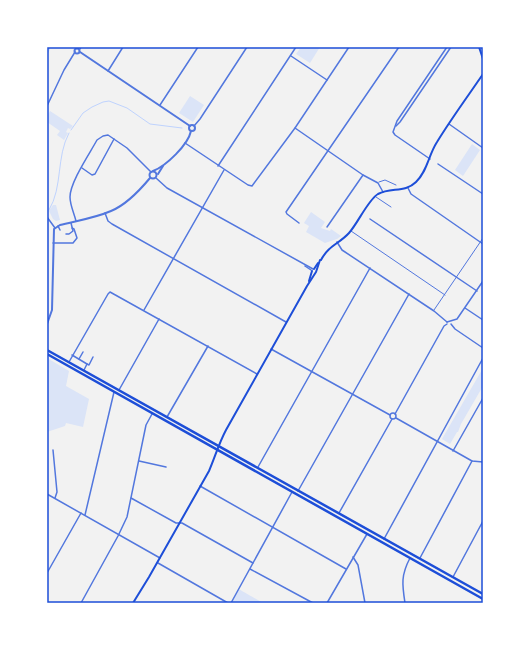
<svg xmlns="http://www.w3.org/2000/svg" width="530" height="650" viewBox="0 0 530 650" font-family="'Public Sans',sans-serif">
	<style>
		.green { fill: #dbe4f7 }
		.lines { fill: none; stroke-linecap: round; stroke-linejoin: round }
		.stream { stroke: #bfd3fe; stroke-width: 1 }
		.service { stroke: #5277de; stroke-width: 1 }
		.minor { stroke: #5277de; stroke-width: 1.5 }
		.tertiary { stroke: #5277de; stroke-width: 2 }
		.secondary { stroke: #1d4ed8; stroke-width: 2 }
		.trunk { stroke: #1d4ed8; stroke-width: 2.5 }
		.neatline { fill: none; stroke: #1d4ed8; stroke-width: 1.5 }
	</style>
	<rect width="100%" height="100%" fill="#f2f2f2"/>
	<!-- green -->
	<g class="green">
		<path d="M301,47H320L310,63L296,54Z"/>
		<path d="M190,96L204,105L193,122L179,113Z"/>
		<path d="M50,111L73,126L70,129L68,128L66,132L68,133L64,140L57,135L60,131L47,122V116Z"/>
		<path d="M472,144L480,150L463,176L455,170Z"/>
		<path d="M53,205H56L60,220L56,221L53,219L49,211Z"/>
		<path d="M311,212L325,222L321,228L330,231L331,229L341,236L337,239L325,243L306,232L309,226L304,223Z"/>
		<path d="M47,358L69,371L66,386L89,399L83,427L66,423L65,426L47,432Z"/>
		<path d="M483,368V386L461,424L458,432H457L450,444L442,439Z"/>
		<path d="M239,589L242,591L263,603H231Z"/>
	</g>
	<g class="lines">
		<!-- stream -->
		<g class="stream">
			<path d="M47,55L50,47"/>
			<path d="M71,130L83,113L92,107L103,102L109,101L127,108L150,124L182,128"/>
			<path d="M49,210C63,187 56,157 69,133"/>
		</g>
		<!-- service -->
		<g class="service">
			<path d="M379,182L385,180L396,185"/>
			<path d="M376,197L391,207"/>
			<path d="M351,231L445,295"/>
			<path d="M434,310L483,238"/>
		</g>
		<!-- minor -->
		<g class="minor">
			<path d="M80,49L81,47"/>
			<path d="M291,56L327,80"/>
			<path d="M108,71L123,47"/>
			<path d="M160,105L198,47"/>
			<path d="M47,106L64,70L75,52"/>
			<path d="M449,124L483,148"/>
			<path d="M194,126L200,119L247,47"/>
			<path d="M396,126L400,122L451,47"/>
			<path d="M295,128L363,175L378,183L383,192"/>
			<path d="M185,143L248,185L252,186L295,128L349,47"/>
			<path d="M430,159L395,135L393,132L397,121L447,47"/>
			<path d="M438,164L483,194"/>
			<path d="M218,166L296,47"/>
			<path d="M82,168L92,175L95,174L114,139"/>
			<path d="M156,178L167,188L313,269"/>
			<path d="M408,188L411,194L483,244"/>
			<path d="M105,213L108,221L112,224L286,322"/>
			<path d="M47,217L55,228"/>
			<path d="M370,219L477,291"/>
			<path d="M76,221C74,213 70,205 70,197C70,182 90,153 97,140L103,136L108,135L127,148L151,172"/>
			<path d="M299,223L287,214L286,212L399,47"/>
			<path d="M58,226L60,230"/>
			<path d="M327,227L363,175"/>
			<path d="M66,234H69L73,231L71,223"/>
			<path d="M337,242L342,250L434,311L447,322"/>
			<path d="M53,243H73L77,238L74,229L72,228"/>
			<path d="M305,266L311,270"/>
			<path d="M465,308L483,320"/>
			<path d="M144,310L224,170"/>
			<path d="M447,322L457,319L483,281"/>
			<path d="M451,324L455,329L483,348"/>
			<path d="M271,349L390,415"/>
			<path d="M72,355L87,364L84,370"/>
			<path d="M79,359L83,352"/>
			<path d="M69,362L108,294L110,292L257,374"/>
			<path d="M87,364L89,365L93,357"/>
			<path d="M119,390L159,319"/>
			<circle cx="393" cy="416" r="3"/>
			<path d="M395,414L444,326L447,324"/>
			<path d="M167,417L208,346"/>
			<path d="M396,418L472,461L483,462"/>
			<path d="M53,450L57,492L55,498"/>
			<path d="M453,451L483,398"/>
			<path d="M139,461L166,467"/>
			<path d="M258,467L370,268"/>
			<path d="M200,486L346,569"/>
			<path d="M298,491L409,294"/>
			<path d="M47,494L160,558"/>
			<path d="M131,498L176,523H182L253,563"/>
			<path d="M339,513L392,419"/>
			<path d="M85,515L114,392"/>
			<path d="M384,539L483,358"/>
			<path d="M353,557L358,565L365,603"/>
			<path d="M420,558L472,461"/>
			<path d="M158,563L228,603"/>
			<path d="M250,569L313,603"/>
			<path d="M47,573L81,513"/>
			<path d="M453,577L483,521"/>
			<path d="M81,603L118,536L127,517L146,425L152,414"/>
			<path d="M231,603L292,492"/>
			<path d="M327,603L367,534"/>
			<path d="M405,603C402,584 401,575 410,558"/>
		</g>
		<!-- tertiary -->
		<g class="tertiary">
			<circle cx="77" cy="51" r="2.5"/>
			<path d="M80,52L190,126"/>
			<circle cx="192" cy="128" r="3"/>
			<path d="M153,171C166,166 188,145 191,131"/>
			<circle cx="153" cy="175" r="3.5"/>
			<path d="M158,174L163,166"/>
			<path d="M47,324L52,310L54,229L60,225C76,221 95,218 111,211C126,205 140,190 150,178"/>
		</g>
		<!-- secondary -->
		<g class="secondary">
			<path d="M479,47L483,59"/>
			<path d="M321,260C329,245 339,244 349,233C358,223 368,200 378,194C391,187 405,193 416,182C428,170 428,156 437,142C451,119 468,96 483,74"/>
			<path d="M314,269L318,263"/>
			<path d="M309,281L312,271"/>
			<path d="M133,603L149,577L209,471C215,457 219,443 226,430L307,286L316,272L320,260"/>
		</g>
		<!-- trunk -->
		<g class="trunk">
			<path d="M47,350L483,594"/>
			<path d="M47,354L483,599"/>
		</g>
	</g>
	<!-- border -->
	<rect width="530" height="650" fill="none" stroke="#ffffff" stroke-width="96"/>
	<rect x="48" y="48" width="434" height="554" class="neatline"/>
</svg>
